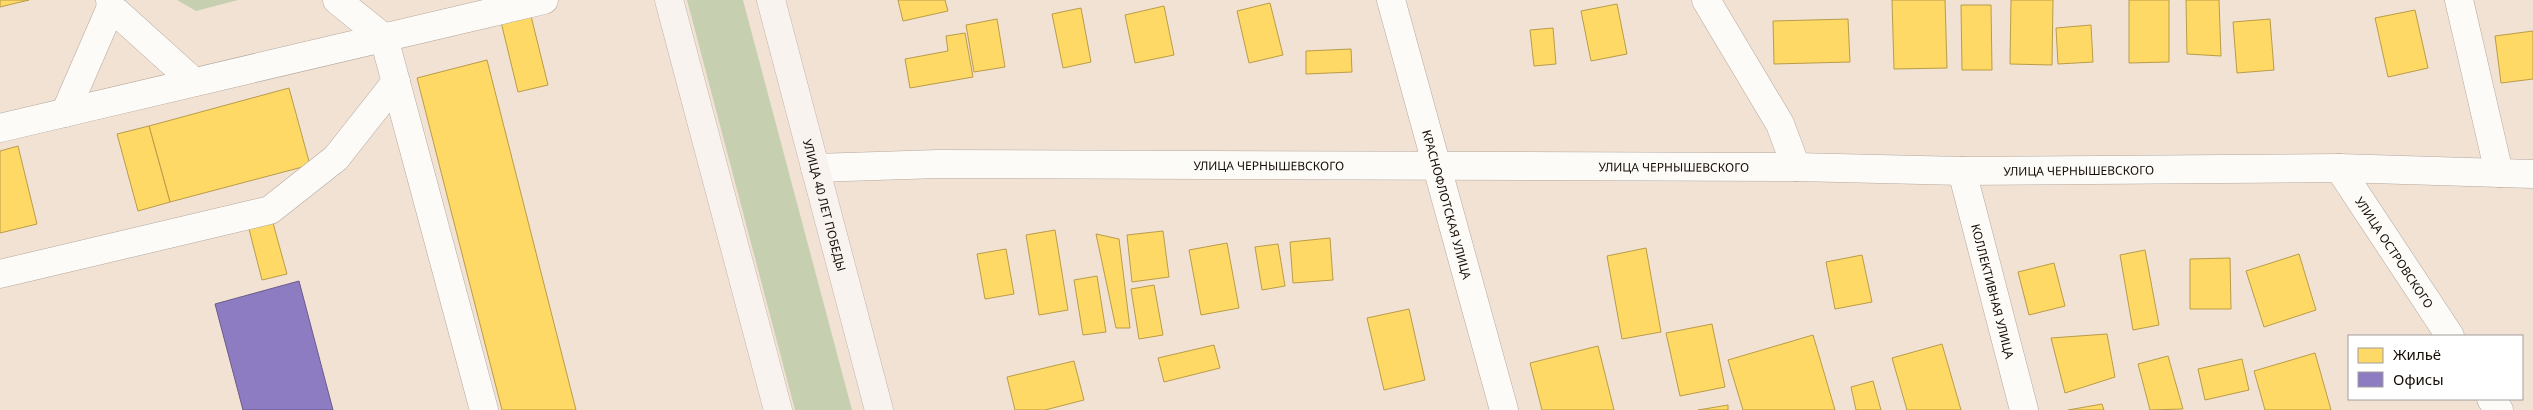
<svg xmlns="http://www.w3.org/2000/svg" width="2533" height="410" viewBox="0 0 2533 410" font-family="'Noto Sans',sans-serif">
	<style>
		.green { fill: #c6d0b1 }
		.homes { fill: #ffd966; stroke: #b99c49 }
		.offices { fill: #8e7cc3; stroke: #6a5a8a }
		.lines { fill: none; stroke-linecap: round; stroke-linejoin: round }
		.minor-casing { stroke: #b4a89d; stroke-width: 29 }
		.major-casing { stroke: #c3b5ae; stroke-width: 29 }
		.minor { stroke: #fdfbf8; stroke-width: 28 }
		.major { stroke: #f9f3f0; stroke-width: 28 }
		.labels { text-anchor: middle; dominant-baseline: central; stroke-width: 5; stroke-linejoin: round; paint-order: stroke }
		.street-label { font-size: 12px; fill: #150c04; stroke: #fff }
	</style>
	<rect width="100%" height="100%" fill="#f2e2d3"/>
	<!-- green -->
	<g class="green">
		<path d="M177,0H238L196,11Z"/>
		<path d="M687,0H743L852,410H795Z"/>
	</g>
	<!-- homes -->
	<g class="homes">
		<path d="M0,0H29L0,7Z"/>
		<path d="M898,0H945L948,11L903,21Z"/>
		<path d="M1892,0H1945L1947,68L1894,69Z"/>
		<path d="M2011,0H2053L2052,65L2010,64Z"/>
		<path d="M2129,0H2169V62L2129,63Z"/>
		<path d="M2186,0H2219L2221,56L2187,54Z"/>
		<path d="M1270,3L1283,55L1249,63L1237,11Z"/>
		<path d="M1617,4L1627,54L1591,61L1581,11Z"/>
		<path d="M1961,5H1991L1992,70H1962Z"/>
		<path d="M1164,6L1174,55L1135,63L1125,15Z"/>
		<path d="M1081,8L1091,62L1063,68L1052,14Z"/>
		<path d="M2415,10L2428,68L2388,77L2375,18Z"/>
		<path d="M531,16L548,85L518,92L501,22Z"/>
		<path d="M997,19L1005,67L974,72L966,25Z"/>
		<path d="M1848,19L1850,62L1774,64L1773,21Z"/>
		<path d="M2270,19L2274,70L2237,73L2233,22Z"/>
		<path d="M2091,25L2093,62L2058,64L2056,28Z"/>
		<path d="M1553,28L1556,64L1534,66L1530,30Z"/>
		<path d="M2533,31V79L2501,83L2495,36Z"/>
		<path d="M965,33L973,77L910,88L905,59L948,51L946,36Z"/>
		<path d="M1351,49L1352,72L1306,74V51Z"/>
		<path d="M487,60L576,410H502L417,78Z"/>
		<path d="M289,88L310,165L170,202L149,126Z"/>
		<path d="M149,126L170,202L138,211L117,134Z"/>
		<path d="M18,146L37,224L0,233V151Z"/>
		<path d="M273,223L287,274L262,280L249,229Z"/>
		<path d="M1055,230L1068,310L1039,315L1026,235Z"/>
		<path d="M1163,231L1169,277L1132,282L1127,235Z"/>
		<path d="M1096,234L1119,239L1130,328H1116Z"/>
		<path d="M1330,238L1333,280L1293,283L1290,242Z"/>
		<path d="M1227,243L1239,308L1201,315L1189,250Z"/>
		<path d="M1278,244L1285,286L1262,290L1255,247Z"/>
		<path d="M1646,248L1661,332L1622,339L1607,256Z"/>
		<path d="M1006,249L1014,294L985,299L977,254Z"/>
		<path d="M2145,250L2159,325L2133,330L2120,255Z"/>
		<path d="M2299,254L2316,310L2264,327L2246,271Z"/>
		<path d="M1862,255L1872,302L1835,309L1826,262Z"/>
		<path d="M2230,258L2231,309H2190V259Z"/>
		<path d="M2054,263L2065,306L2029,315L2018,272Z"/>
		<path d="M1097,276L1106,332L1083,335L1074,280Z"/>
		<path d="M1154,285L1163,335L1139,339L1131,289Z"/>
		<path d="M1409,309L1425,380L1384,390L1367,318Z"/>
		<path d="M1712,324L1725,387L1680,396L1666,333Z"/>
		<path d="M2107,334L2115,377L2065,393L2051,338Z"/>
		<path d="M1813,335L1835,410H1743L1728,360Z"/>
		<path d="M1942,344L1961,410H1907L1892,358Z"/>
		<path d="M1214,345L1220,368L1164,382L1158,358Z"/>
		<path d="M1598,346L1614,410H1542L1530,363Z"/>
		<path d="M2315,353L2331,410H2265L2254,371Z"/>
		<path d="M2168,356L2183,409L2150,410L2138,364Z"/>
		<path d="M2242,359L2249,390L2205,400L2198,369Z"/>
		<path d="M1074,361L1084,400L1045,410H1015L1007,377Z"/>
		<path d="M1873,381L1881,410H1856L1851,387Z"/>
		<path d="M2102,404L2104,410H2068Z"/>
		<path d="M1728,405V410H1698Z"/>
	</g>
	<!-- offices -->
	<path class="offices" d="M299,281L333,410H243L215,304Z"/>
	<g class="lines">
		<defs>
			<g id="minor">
				<path d="M110,0L111,7L194,82"/>
				<path d="M337,0L384,38L484,410"/>
				<path id="s1" d="M1391,0L1504,410"/>
				<path d="M1706,0L1780,124L1796,167"/>
				<path d="M2459,0L2499,173"/>
				<path d="M65,113L111,7"/>
				<path d="M0,128L544,0"/>
				<path id="s2" d="M815,168L938,164L1796,167L1962,171L2339,168L2533,174"/>
				<path id="s3" d="M2339,168L2450,336"/>
				<path id="s4" d="M1962,171L2024,410"/>
				<path d="M0,274L270,210L336,158L396,82"/>
				<path d="M2491,399L2499,410"/>
			</g>
			<g id="major">
				<path d="M669,0L778,410"/>
				<path id="s5" d="M771,0L879,410"/>
			</g>
		</defs>
		<!-- minor casing -->
		<use href="#minor" class="minor-casing"/>
		<!-- major casing -->
		<use href="#major" class="major-casing"/>
		<!-- minor -->
		<use href="#minor" class="minor"/>
		<!-- major -->
		<use href="#major" class="major"/>
	</g>
	<g class="labels">
		<!-- street labels -->
		<g class="street-label">
			<text stroke="none"><textPath href="#s2" startOffset="454">УЛИЦА ЧЕРНЫШЕВСКОГО</textPath></text>
			<text stroke="none"><textPath href="#s2" startOffset="859">УЛИЦА ЧЕРНЫШЕВСКОГО</textPath></text>
			<text stroke="none"><textPath href="#s2" startOffset="1264">УЛИЦА ЧЕРНЫШЕВСКОГО</textPath></text>
			<text stroke="none"><textPath href="#s5" startOffset="212">УЛИЦА 40 ЛЕТ ПОБЕДЫ</textPath></text>
			<text stroke="none"><textPath href="#s1" startOffset="212">КРАСНОФЛОТСКАЯ УЛИЦА</textPath></text>
			<text stroke="none"><textPath href="#s3" startOffset="101">УЛИЦА ОСТРОВСКОГО</textPath></text>
			<text stroke="none"><textPath href="#s4" startOffset="124">КОЛЛЕКТИВНАЯ УЛИЦА</textPath></text>
		</g>
	</g>
	<!-- legend -->
	<rect x="2348" y="335" width="175" height="65" fill="#ffffff" stroke="#a19e9b"/>
	<rect x="2358" y="348" width="25" height="15" fill="#ffd966" stroke="#a19e9b"/>
	<text x="2393" y="360" font-size="15" fill="#150c04">Жильё</text>
	<rect x="2358" y="372" width="25" height="15" fill="#8e7cc3" stroke="#a19e9b"/>
	<text x="2393" y="385" font-size="15" fill="#150c04">Офисы</text>
</svg>
